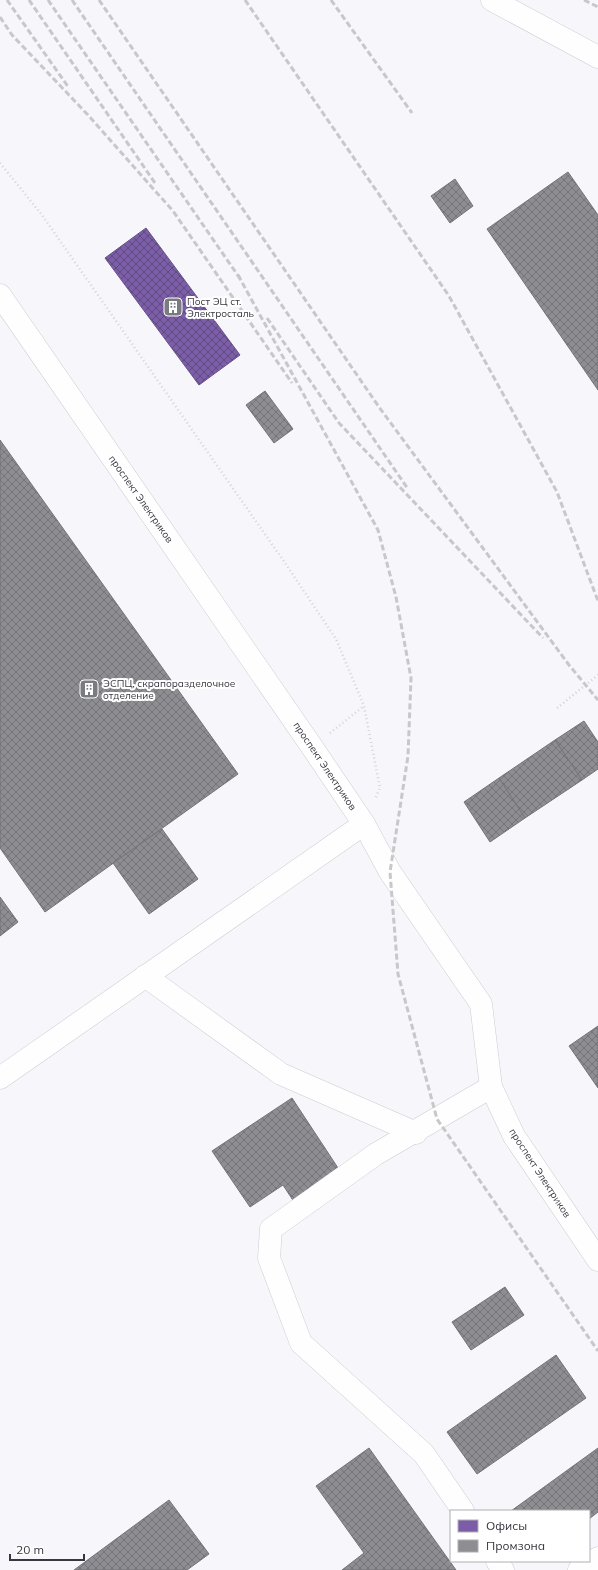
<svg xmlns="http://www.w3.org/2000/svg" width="598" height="1570" viewBox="0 0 598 1570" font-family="Mulish,sans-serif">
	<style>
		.offices { fill: url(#offices-cross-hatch); stroke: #675288 }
		.industry { fill: url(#industry-cross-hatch); stroke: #737379 }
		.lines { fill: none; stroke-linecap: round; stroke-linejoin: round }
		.minor-casing { stroke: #cdccd3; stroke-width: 23 }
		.path { stroke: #d4d4d7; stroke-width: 2.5; stroke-dasharray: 1 3; stroke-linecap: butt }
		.minor { stroke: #fefefe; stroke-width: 22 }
		.rail { stroke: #c8c8cb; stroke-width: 3; stroke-dasharray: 6 3; stroke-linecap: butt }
		.labels { text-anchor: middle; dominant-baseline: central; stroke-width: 4; stroke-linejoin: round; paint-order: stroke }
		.poi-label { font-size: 10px; fill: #373740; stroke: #fff; text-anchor: start }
		.street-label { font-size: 10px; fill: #373740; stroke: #fff }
	</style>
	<defs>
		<pattern id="offices-cross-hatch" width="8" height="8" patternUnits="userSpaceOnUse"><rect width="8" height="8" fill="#7b5ea7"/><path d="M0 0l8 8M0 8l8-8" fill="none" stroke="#604a82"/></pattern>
		<pattern id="industry-cross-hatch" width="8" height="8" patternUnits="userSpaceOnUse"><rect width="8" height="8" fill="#8d8d92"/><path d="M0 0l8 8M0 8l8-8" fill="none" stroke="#747479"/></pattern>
	</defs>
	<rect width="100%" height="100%" fill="#f6f6fb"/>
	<!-- offices -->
	<path class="offices" d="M146,228L240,355L199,385L105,258Z"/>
	<!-- industry -->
	<g class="industry">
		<path d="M568,172L598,215V390L487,229Z"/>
		<path d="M455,179L473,206L450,223L431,196Z"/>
		<path d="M265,391L293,429L274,443L246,405Z"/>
		<path d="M0,440L238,774L45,912L0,848Z"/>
		<path d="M584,721L598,742V769L582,780L555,740Z"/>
		<path d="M555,740L582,780L525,818L499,778Z"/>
		<path d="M499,778L525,818L490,842L464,802Z"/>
		<path d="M162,829L198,879L149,914L113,863Z"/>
		<path d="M0,897L18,922L0,936Z"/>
		<path d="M598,1026V1088L569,1046Z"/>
		<path d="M292,1098L342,1174L296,1205L283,1185L250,1207L212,1151Z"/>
		<path d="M505,1287L524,1315L471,1350L452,1322Z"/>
		<path d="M556,1355L586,1398L477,1474L447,1432Z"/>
		<path d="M369,1448L456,1570H342L364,1553L316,1486Z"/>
		<path d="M598,1448V1512L589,1519V1511H511Z"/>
		<path d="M169,1500L209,1554L187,1570H74Z"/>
	</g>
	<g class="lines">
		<defs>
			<g id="minor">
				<path d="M492,0L598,57"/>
				<path d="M0,295L312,747L364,824L390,872L481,1004L491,1087L514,1136L598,1260"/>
				<path d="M145,976L281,1074L416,1133"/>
				<path d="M0,1078L364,824"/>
				<path d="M463,1511L424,1454L301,1343L269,1258L271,1229L376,1154L491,1087"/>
				<path d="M497,1561L503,1570"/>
				<path d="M579,1570L598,1558"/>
			</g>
		</defs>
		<!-- minor casing -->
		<use href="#minor" class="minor-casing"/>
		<!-- path -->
		<g class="path">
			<path d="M0,163L42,215L283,560L336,639L364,706L380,788L375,799"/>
			<path d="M557,708L598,675"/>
			<path d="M330,733L364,706"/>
		</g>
		<!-- minor -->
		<use href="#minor" class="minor"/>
		<!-- rail -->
		<g class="rail">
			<path d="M7,0L69,88"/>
			<path d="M29,0L155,183"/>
			<path d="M48,0L241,280"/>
			<path d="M72,0L408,489"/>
			<path d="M99,0L379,407L569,665L598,700"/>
			<path d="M245,0L449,296L557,492L598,601"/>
			<path d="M331,0L412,113"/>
			<path d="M584,0L598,7"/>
			<path d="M0,17L12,35L88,115L173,211L292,383"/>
			<path d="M238,275L378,530L396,597L411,678L408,756L390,872L398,974L437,1119L598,1351"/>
			<path d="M267,318L339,423L543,638"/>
		</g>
	</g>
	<!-- icons -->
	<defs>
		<symbol id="building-square" viewBox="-11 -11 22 22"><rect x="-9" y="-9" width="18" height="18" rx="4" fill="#7a7a81" stroke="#fff"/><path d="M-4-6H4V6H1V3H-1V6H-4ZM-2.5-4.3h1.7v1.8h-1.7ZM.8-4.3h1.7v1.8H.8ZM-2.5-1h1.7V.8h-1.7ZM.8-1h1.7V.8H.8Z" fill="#fff"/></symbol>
	</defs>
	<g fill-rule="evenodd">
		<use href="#building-square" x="162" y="296" width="22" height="22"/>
		<use href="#building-square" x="78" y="678" width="22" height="22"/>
	</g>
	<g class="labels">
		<!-- poi labels -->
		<g class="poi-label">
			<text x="187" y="301">Пост ЭЦ ст.<tspan x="187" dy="12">Электросталь</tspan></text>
			<text x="103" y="683">ЭСПЦ, скрапоразделочное<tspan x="103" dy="12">отделение</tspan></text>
		</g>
		<!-- street labels -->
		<g class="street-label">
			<text transform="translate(141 499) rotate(55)">проспект Электриков</text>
			<text transform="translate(325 766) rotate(56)">проспект Электриков</text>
			<text transform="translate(540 1173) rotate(57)">проспект Электриков</text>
		</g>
	</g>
	<!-- legend -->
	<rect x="450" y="1510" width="140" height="52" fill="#ffffff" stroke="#afafb3"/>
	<rect x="458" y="1520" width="20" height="12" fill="#7b5ea7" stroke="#afafb3"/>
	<text x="486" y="1530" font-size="12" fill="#373740">Офисы</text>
	<rect x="458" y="1540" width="20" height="12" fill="#8d8d92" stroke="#afafb3"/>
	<text x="486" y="1550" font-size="12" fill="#373740">Промзона</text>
	<!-- scale -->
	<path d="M10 1554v6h74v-6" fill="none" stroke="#373740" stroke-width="2"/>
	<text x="16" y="1554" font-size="12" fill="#373740" stroke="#ffffff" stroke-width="3" paint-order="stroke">20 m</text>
</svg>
